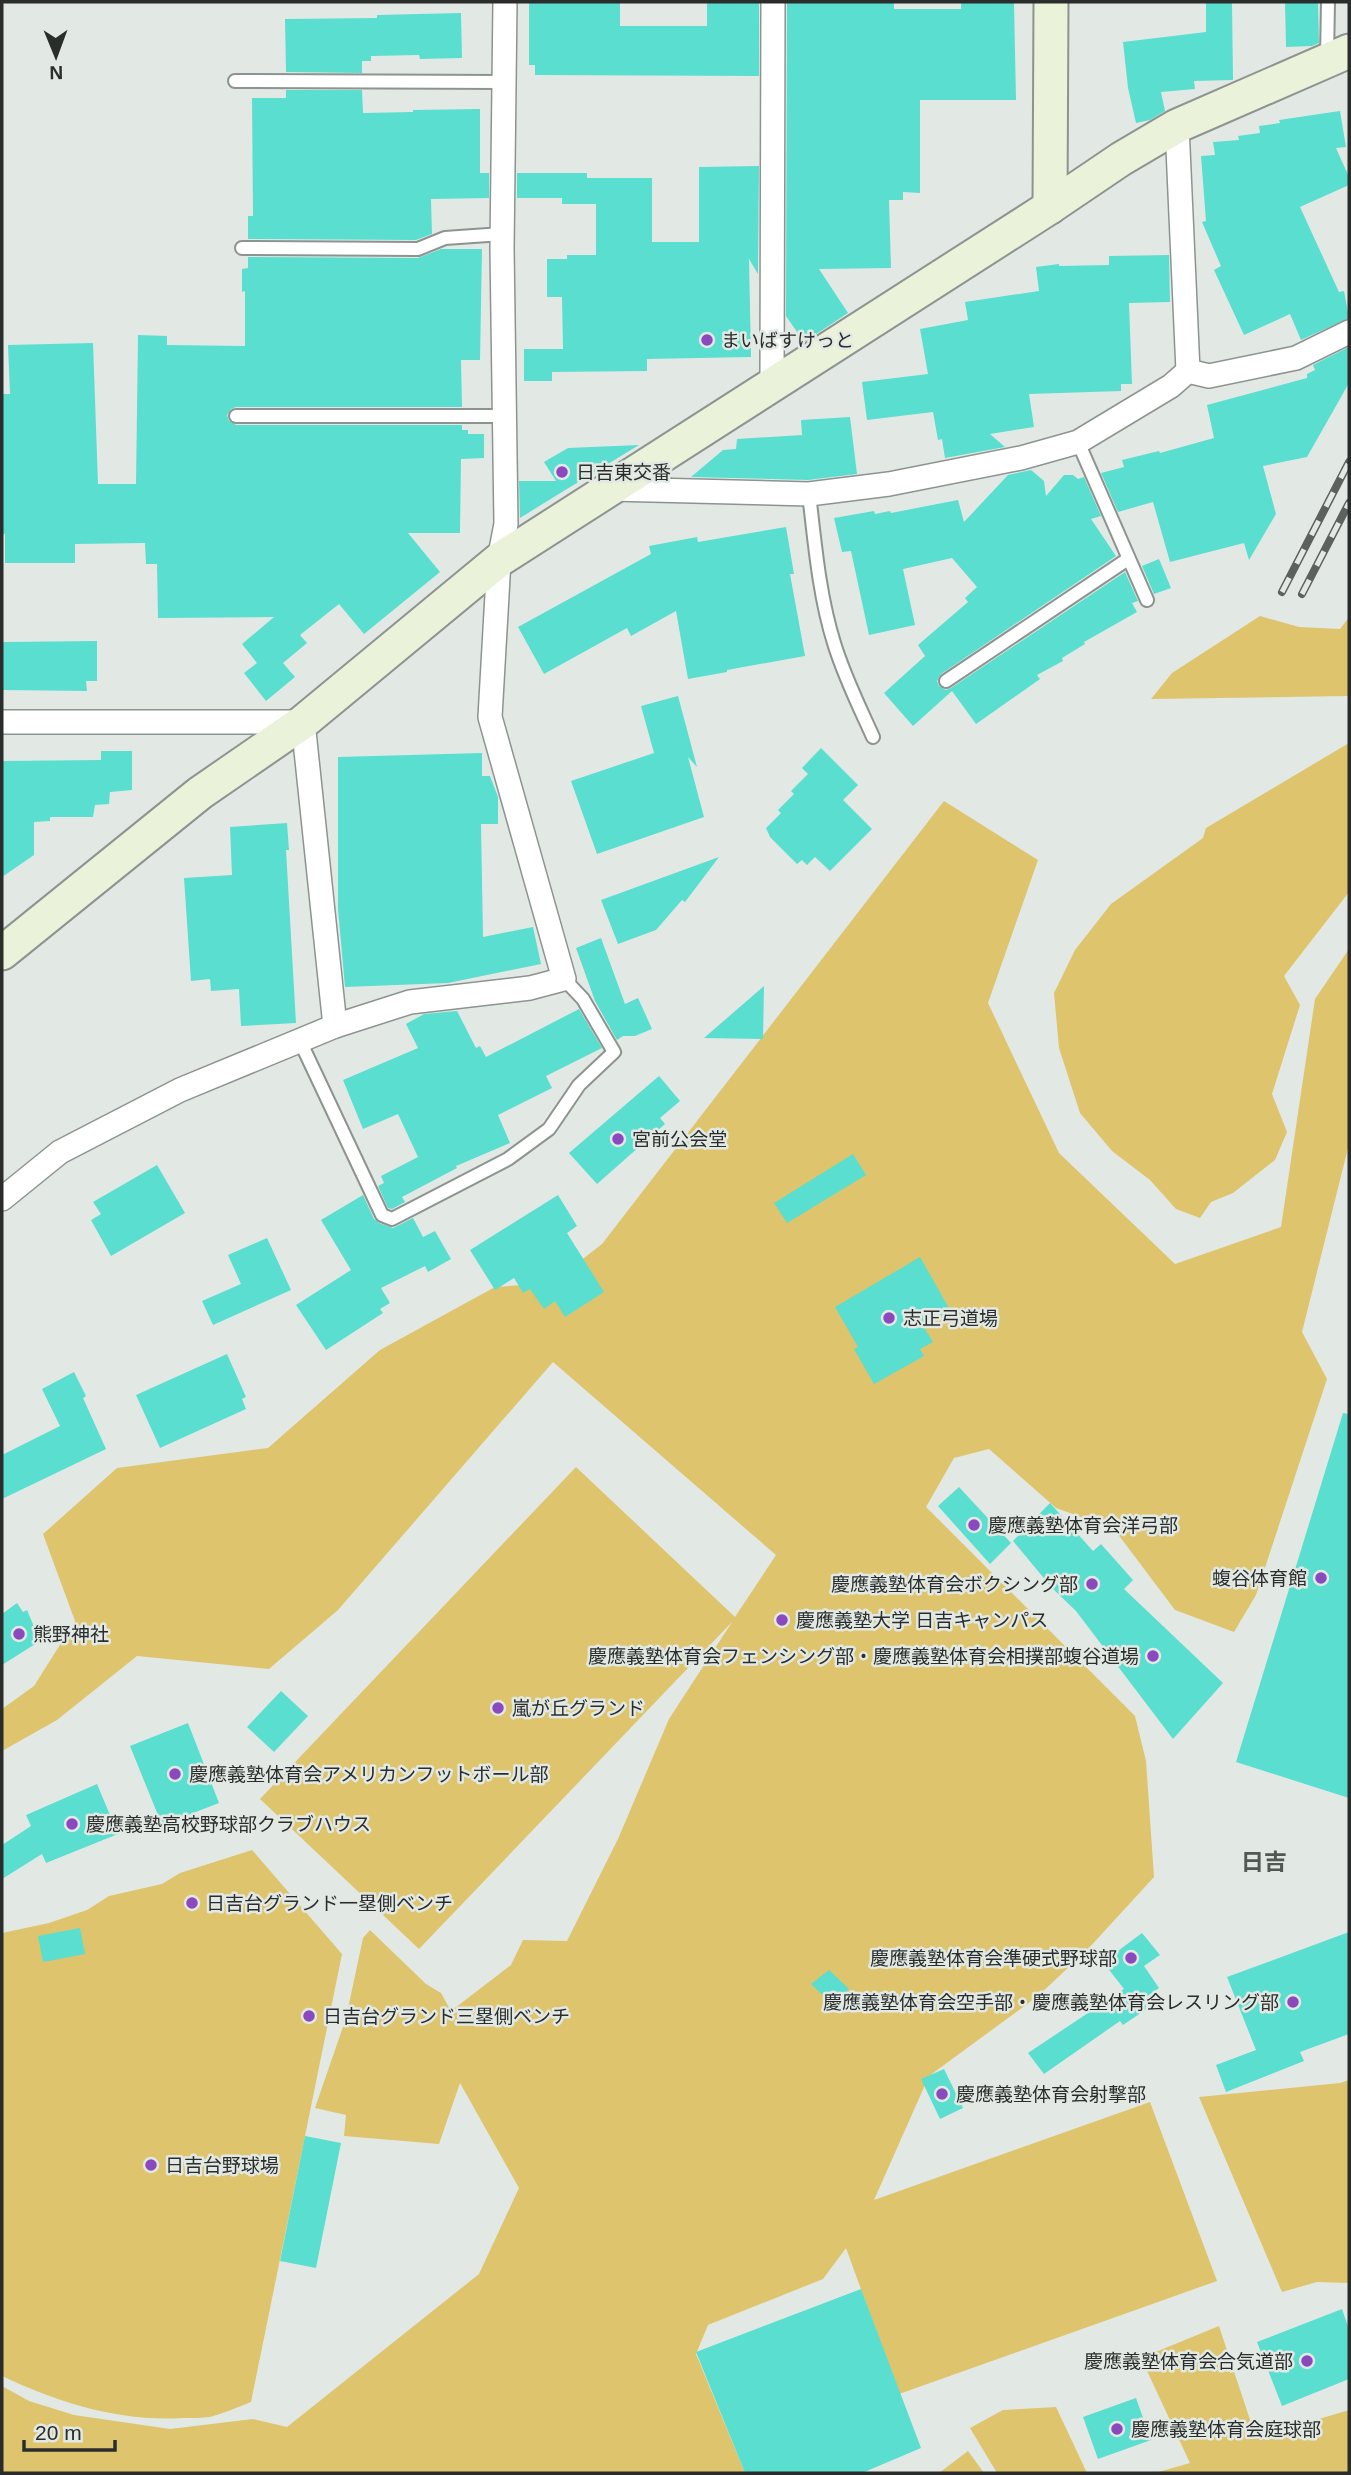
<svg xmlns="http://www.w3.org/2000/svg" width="1351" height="2475" viewBox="0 0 1351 2475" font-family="Arial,'Noto Sans JP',sans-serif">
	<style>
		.green { fill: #dec46c }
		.building { fill: #5adecf }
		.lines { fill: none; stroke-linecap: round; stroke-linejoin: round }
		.lane-casing { stroke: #8d948f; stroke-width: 16 }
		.street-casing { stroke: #8d948f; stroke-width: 26 }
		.secondary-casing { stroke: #8d948f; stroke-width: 37 }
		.lane { stroke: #fff; stroke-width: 12 }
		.street { stroke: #fff; stroke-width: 23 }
		.secondary { stroke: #eaf2d9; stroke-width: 33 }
		.rail-casing { stroke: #5d615e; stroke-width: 8 }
		.rail { stroke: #e2e9e4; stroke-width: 5; stroke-dasharray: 16; stroke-linecap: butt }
		.poi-dot { fill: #8b49be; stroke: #e2e9e4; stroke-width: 2.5 }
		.labels { text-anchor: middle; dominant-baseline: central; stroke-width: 5; stroke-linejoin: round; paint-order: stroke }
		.poi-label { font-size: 19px; fill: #2a2d2b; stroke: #e2e9e4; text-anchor: start }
		.quarter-label { font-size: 23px; font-weight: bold; fill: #515753; stroke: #e2e9e4 }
	</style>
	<rect width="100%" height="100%" fill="#e2e9e4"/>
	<!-- green -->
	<g class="green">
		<path d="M1260,616L1299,627L1340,629L1349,617V696L1151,699L1172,673Z"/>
		<path d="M1349,743V892L1284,976L1300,1005L1272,1094L1287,1132L1275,1160L1233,1193L1211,1202L1200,1218L1176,1209L1150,1180L1112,1151L1080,1113L1059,1048L1054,993L1075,950L1111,904L1203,838L1206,828Z"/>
		<path d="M944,801L1038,860L988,1003L1059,1153L1175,1264L1281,1227L1315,999L1349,949V1144L1302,1332L1327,1379L1256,1595L1234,1632L1175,1610L1114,1529L1056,1508L989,1449L954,1458L926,1507L1135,1716L1146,1761L1154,1877L1088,1949L1038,1996L929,2076L874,2200L1150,2102L1217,2281L899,2394L846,2248L823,2279L708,2325L696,2354L745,2473H2V2386L29,2401L74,2415L170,2429L253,2419L287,2427L479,2274L519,2188L460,2083L439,2144L344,2136L346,2115L315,2108L346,2018L363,1938L370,1930L426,1984L441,1993L451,2011L511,1965L523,1940L567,1941L618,1839L669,1719L732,1622L419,1949L260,1799L576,1467L735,1617L776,1555L553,1362L338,1610L269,1669L137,1656L57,1720L2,1751V1709L34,1686L75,1621L43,1534L117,1468L268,1448L380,1350L495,1287L552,1283L602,1244Z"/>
		<path d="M252,1850L342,1954L251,2402C238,2407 224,2413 210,2417C202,2418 192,2418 183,2418C120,2422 59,2403 2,2376V1933L49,1923L87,1910L109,1896L162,1884L180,1873Z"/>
		<path d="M1349,2080V2283L1317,2282L1282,2292L1199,2097L1340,2083Z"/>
		<path d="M1219,2326L1256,2438L1349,2410V2473H1155L1190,2463L1141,2358Z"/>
		<path d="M1056,2407L1087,2473H997L970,2428L1003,2410Z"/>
		<path d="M968,2451L984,2473H939Z"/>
	</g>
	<!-- building -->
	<g class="building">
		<path d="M529,2H620V26H707V2H759V76L535,75V65H529Z"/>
		<path d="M787,2H894V9H961V2H1014L1016,100H920V193L903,192V200H889L891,268L819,269L848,313L804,342L786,316Z"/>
		<path d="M1206,2H1232L1233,80L1194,81L1195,89L1161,92L1165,111L1150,120L1136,123L1128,88L1123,42L1206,32Z"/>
		<path d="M1285,2H1318L1319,43L1312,46L1286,47Z"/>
		<path d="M461,13L462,58L420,59L419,55L371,56V61H362V73L286,72L285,19L377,18V15Z"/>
		<path d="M286,90H362L363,113L413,112V110L480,109V173H489V198L431,199L432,234L416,240L248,239V216H253L252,98H286Z"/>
		<path d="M1340,111L1346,147L1336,148L1349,177V185L1300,207L1339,292L1344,291L1349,318L1301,340L1290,314L1244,335L1214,270L1221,266L1202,222L1206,221L1201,156L1215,155L1213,142L1239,140L1238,136L1260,133L1259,126L1280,123L1279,120Z"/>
		<path d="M759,166L758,274L749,259L751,357L647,359V371L552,372V381H524V349H563L562,297H547V259H567V255H596V204H562V198H517V173H587V178H652V242H699V167Z"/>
		<path d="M441,249H482L480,360H461L462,407H236L231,409L227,415L229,421L236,425H462V430H468V434H484V458L461,459L460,533H408L440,572L364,634L339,604L300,635L307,643L283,663L295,677L266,701L244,673L257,663L242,644L274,617L158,618L157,564H146L145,543L75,544V563H5V534H2V394H10L8,345L93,343L98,484H136L138,335L167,336V345L245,346V291L242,292V269L248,268V257L418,258Z"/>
		<path d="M1169,255L1170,302L1129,303L1132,384H1121V391L1029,394L1034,427L990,434L1005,447L945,458L942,439L938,440L933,412L867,420L862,382L928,374L920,329L968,320L965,302L1039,291L1036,267L1059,264V266L1109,265V256Z"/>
		<path d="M1349,347V383L1307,457L1263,466L1276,514L1249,560L1244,543L1170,562L1153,502L1118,512L1101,473L1124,467L1122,460L1159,451L1160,453L1214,438L1207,405L1307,378V374L1315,370L1313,365Z"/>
		<path d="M850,417L857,474L808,480L691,477L723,450L736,449L737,439L802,435L801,420Z"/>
		<path d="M639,445L562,492L520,518L519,481H556L544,462L568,448Z"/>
		<path d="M1031,470L1044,481L1046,496L1064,475H1073L1078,479L1084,477L1101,516L1091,519L1116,556L941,674L937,681L939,686L946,690L951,688L1125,572L1138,601L1132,603L1137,612L1084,642L1085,644L1062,658L1063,661L1037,675L1040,679L976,724L952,691L913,726L884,693L925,656L918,645L968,602L965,598L977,587L952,558L903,569L915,625L869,635L851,551L842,552L834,518L874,511L875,514L890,511L891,513L958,500L964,522L1008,475Z"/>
		<path d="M786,527L794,574H790L805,656L727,670V672L688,679L676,611L631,636L627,628L544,674L518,627L651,554L649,546L697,537L698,542Z"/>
		<path d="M1159,559L1171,588L1154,594L1142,566Z"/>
		<path d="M97,641V681H86L87,691L2,690V643L4,642Z"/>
		<path d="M678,696L697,767L688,757L704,817L597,854L571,781L654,753L641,706Z"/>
		<path d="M821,748L858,785L843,800L872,829L830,871L815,857L807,865L802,860L797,864L770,837L766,828L781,813L778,810L794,794L791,791L808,774L802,768Z"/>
		<path d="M101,751H132V790L110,792L109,804L95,805L93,817H50V821L34,822V855L2,877V761L101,760Z"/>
		<path d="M482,753V776H490L498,797V824H481L483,937L533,927L541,964L448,983L345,987L338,909V757Z"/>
		<path d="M287,823L289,850H286L296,1023L241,1026L239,989L211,991L210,979L191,981L184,878L232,875L230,827Z"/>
		<path d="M719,857L685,902L682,900L656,930L618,944L601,900Z"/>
		<path d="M601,938L625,1004L638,998L652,1029L635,1036H623L617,1040L595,1001L576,948Z"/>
		<path d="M764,986L763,1039L704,1038Z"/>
		<path d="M579,1009L602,1048L546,1076L552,1088L498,1115L510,1143L456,1166L457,1168L402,1197L405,1202L392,1209L388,1208L378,1186L384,1183L381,1176L418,1157L398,1114L363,1129L343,1080L418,1048L406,1024L424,1014L457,1011L476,1048L480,1046L486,1057Z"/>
		<path d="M659,1076L680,1101L660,1118L665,1124L597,1184L569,1153Z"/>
		<path d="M853,1154L866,1175L787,1223L774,1203Z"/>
		<path d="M157,1165L185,1213L111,1256L91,1220L101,1214L93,1202Z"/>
		<path d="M363,1195L374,1219L379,1223L393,1228L413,1218L423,1237L435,1231L451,1259L428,1272L425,1266L381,1288L390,1303L380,1309L383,1313L326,1350L296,1305L351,1270L321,1220Z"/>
		<path d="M558,1195L577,1226L567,1233L604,1292L565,1317L555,1301L544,1309L530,1289L523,1293L514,1278L495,1290L470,1250Z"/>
		<path d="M267,1238L291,1290L213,1325L202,1301L241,1284L228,1255Z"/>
		<path d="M920,1257L950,1310L923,1326L933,1342L920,1349L924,1356L874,1384L854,1349L858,1347L835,1307Z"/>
		<path d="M227,1354L246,1397L242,1399L246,1409L160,1448L136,1395Z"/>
		<path d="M74,1372L86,1396L83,1398L106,1449L2,1499V1455L60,1426L42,1389Z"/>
		<path d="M1343,1413L1349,1414V1798L1236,1762Z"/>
		<path d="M959,1487L1011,1543L990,1564L938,1506Z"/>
		<path d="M1050,1503L1093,1551L1101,1544L1133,1580L1124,1589L1223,1683L1173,1739L1076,1611L1052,1588L1013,1541Z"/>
		<path d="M17,1603L23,1612L27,1610L40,1641L2,1665V1614Z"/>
		<path d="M281,1691L308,1716L274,1752L247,1727Z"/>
		<path d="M188,1723L219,1803L162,1825L130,1746Z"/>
		<path d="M97,1784L118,1834L46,1863L42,1854L2,1879V1845L31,1826L26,1815Z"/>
		<path d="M80,1928L85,1954L43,1962L38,1936Z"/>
		<path d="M1349,1932V2034L1300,2052L1304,2061L1226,2092L1216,2065L1256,2050L1227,1977Z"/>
		<path d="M1142,1933L1160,1955L1144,1966L1159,1988L1142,2000L1148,2008L1123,2025L1120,2021L1044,2074L1028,2053L1124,1989L1103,1962Z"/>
		<path d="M829,1970L849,1989L833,2005L811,1984Z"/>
		<path d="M944,2069L963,2108L940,2119L921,2079Z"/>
		<path d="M305,2136L341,2143L316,2268L280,2261Z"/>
		<path d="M861,2289L921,2448L862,2473H745L696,2352Z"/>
		<path d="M1342,2309L1349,2329V2379L1282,2406L1257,2342Z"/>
		<path d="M1136,2398L1151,2440L1098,2459L1083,2417Z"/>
	</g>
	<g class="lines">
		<defs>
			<g id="lane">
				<path d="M1327,57L1328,2"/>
				<path d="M235,81L504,82"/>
				<path d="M242,248L418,249L445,238L502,234"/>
				<path d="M236,416H504"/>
				<path d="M1078,442L1147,600"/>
				<path d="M809,494C815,544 819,595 834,643C844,676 859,706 873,737"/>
				<path d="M946,681L1128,559"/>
				<path d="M300,1041L382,1215L392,1219L508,1159L549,1129L579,1085L614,1052L583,999L564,979"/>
			</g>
			<g id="street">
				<path d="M1177,126L1188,371"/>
				<path d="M772,383L773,2"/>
				<path d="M611,489L809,494L889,484L1021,458L1078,442L1171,386L1188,371L1209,376L1296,358L1349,332"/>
				<path d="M2,722H303L335,1026"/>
				<path d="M2,1199L60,1152L180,1090L335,1026L410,1002L530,988L564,979L490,717L499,560L506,524L502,248L505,2"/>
			</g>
			<g id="secondary">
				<path d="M1050,207L1051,2"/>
				<path d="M2,953L200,793L303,722L499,560L1050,207L1121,159L1177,126L1349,51"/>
			</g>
		</defs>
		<!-- lane casing -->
		<use href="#lane" class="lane-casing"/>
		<!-- street casing -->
		<use href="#street" class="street-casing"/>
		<!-- secondary casing -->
		<use href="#secondary" class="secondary-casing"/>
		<!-- lane -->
		<use href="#lane" class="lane"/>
		<!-- street -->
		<use href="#street" class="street"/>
		<!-- secondary -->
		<use href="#secondary" class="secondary"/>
		<defs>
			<g id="rail">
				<path d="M1282,592L1349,462"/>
				<path d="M1302,594L1349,503"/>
			</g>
		</defs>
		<!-- rail casing -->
		<use href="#rail" class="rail-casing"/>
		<!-- rail -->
		<use href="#rail" class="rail"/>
	</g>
	<!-- markers -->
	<g class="poi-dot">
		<circle cx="707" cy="340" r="7"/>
		<circle cx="562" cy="472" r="7"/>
		<circle cx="618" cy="1139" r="7"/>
		<circle cx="889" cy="1318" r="7"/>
		<circle cx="974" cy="1525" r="7"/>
		<circle cx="1321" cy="1578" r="7"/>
		<circle cx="1092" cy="1584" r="7"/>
		<circle cx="782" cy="1620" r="7"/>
		<circle cx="19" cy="1634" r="7"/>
		<circle cx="1153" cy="1656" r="7"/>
		<circle cx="498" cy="1708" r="7"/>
		<circle cx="175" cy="1774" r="7"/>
		<circle cx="72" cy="1824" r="7"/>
		<circle cx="192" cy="1903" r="7"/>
		<circle cx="1131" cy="1958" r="7"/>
		<circle cx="1293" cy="2002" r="7"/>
		<circle cx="309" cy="2016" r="7"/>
		<circle cx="942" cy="2094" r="7"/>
		<circle cx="151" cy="2165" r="7"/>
		<circle cx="1307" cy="2361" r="7"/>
		<circle cx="1117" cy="2429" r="7"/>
	</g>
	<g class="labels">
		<!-- poi labels -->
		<g class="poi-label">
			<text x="721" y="340">まいばすけっと</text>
			<text x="576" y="472">日吉東交番</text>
			<text x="632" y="1139">宮前公会堂</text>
			<text x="903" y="1318">志正弓道場</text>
			<text x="988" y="1525">慶應義塾体育会洋弓部</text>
			<text x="1307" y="1578" text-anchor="end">蝮谷体育館</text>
			<text x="1078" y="1584" text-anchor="end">慶應義塾体育会ボクシング部</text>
			<text x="796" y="1620">慶應義塾大学 日吉キャンパス</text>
			<text x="33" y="1634">熊野神社</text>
			<text x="1139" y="1656" text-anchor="end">慶應義塾体育会フェンシング部・慶應義塾体育会相撲部蝮谷道場</text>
			<text x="512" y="1708">嵐が丘グランド</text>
			<text x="189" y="1774">慶應義塾体育会アメリカンフットボール部</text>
			<text x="86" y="1824">慶應義塾高校野球部クラブハウス</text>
			<text x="206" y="1903">日吉台グランド一塁側ベンチ</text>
			<text x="1117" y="1958" text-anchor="end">慶應義塾体育会準硬式野球部</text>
			<text x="1279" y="2002" text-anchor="end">慶應義塾体育会空手部・慶應義塾体育会レスリング部</text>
			<text x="323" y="2016">日吉台グランド三塁側ベンチ</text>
			<text x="956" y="2094">慶應義塾体育会射撃部</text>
			<text x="165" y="2165">日吉台野球場</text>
			<text x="1293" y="2361" text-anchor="end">慶應義塾体育会合気道部</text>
			<text x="1131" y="2429">慶應義塾体育会庭球部</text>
		</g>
		<!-- quarter labels -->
		<g class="quarter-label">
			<text x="1264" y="1862">日吉</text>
		</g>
	</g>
	<!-- border -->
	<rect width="1351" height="2475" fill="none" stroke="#2a2d2b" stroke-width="7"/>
	<!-- north arrow -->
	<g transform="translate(56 56) rotate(179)" stroke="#e2e9e4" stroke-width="5" paint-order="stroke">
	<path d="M0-5L12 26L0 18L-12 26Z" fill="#2a2d2b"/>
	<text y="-10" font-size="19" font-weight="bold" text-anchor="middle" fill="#2a2d2b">N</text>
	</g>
	<!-- scale -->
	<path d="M24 2440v10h91v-10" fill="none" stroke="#2a2d2b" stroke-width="3.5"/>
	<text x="35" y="2440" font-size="21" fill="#2a2d2b" stroke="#e2e9e4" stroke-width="5" paint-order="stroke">20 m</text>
</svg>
